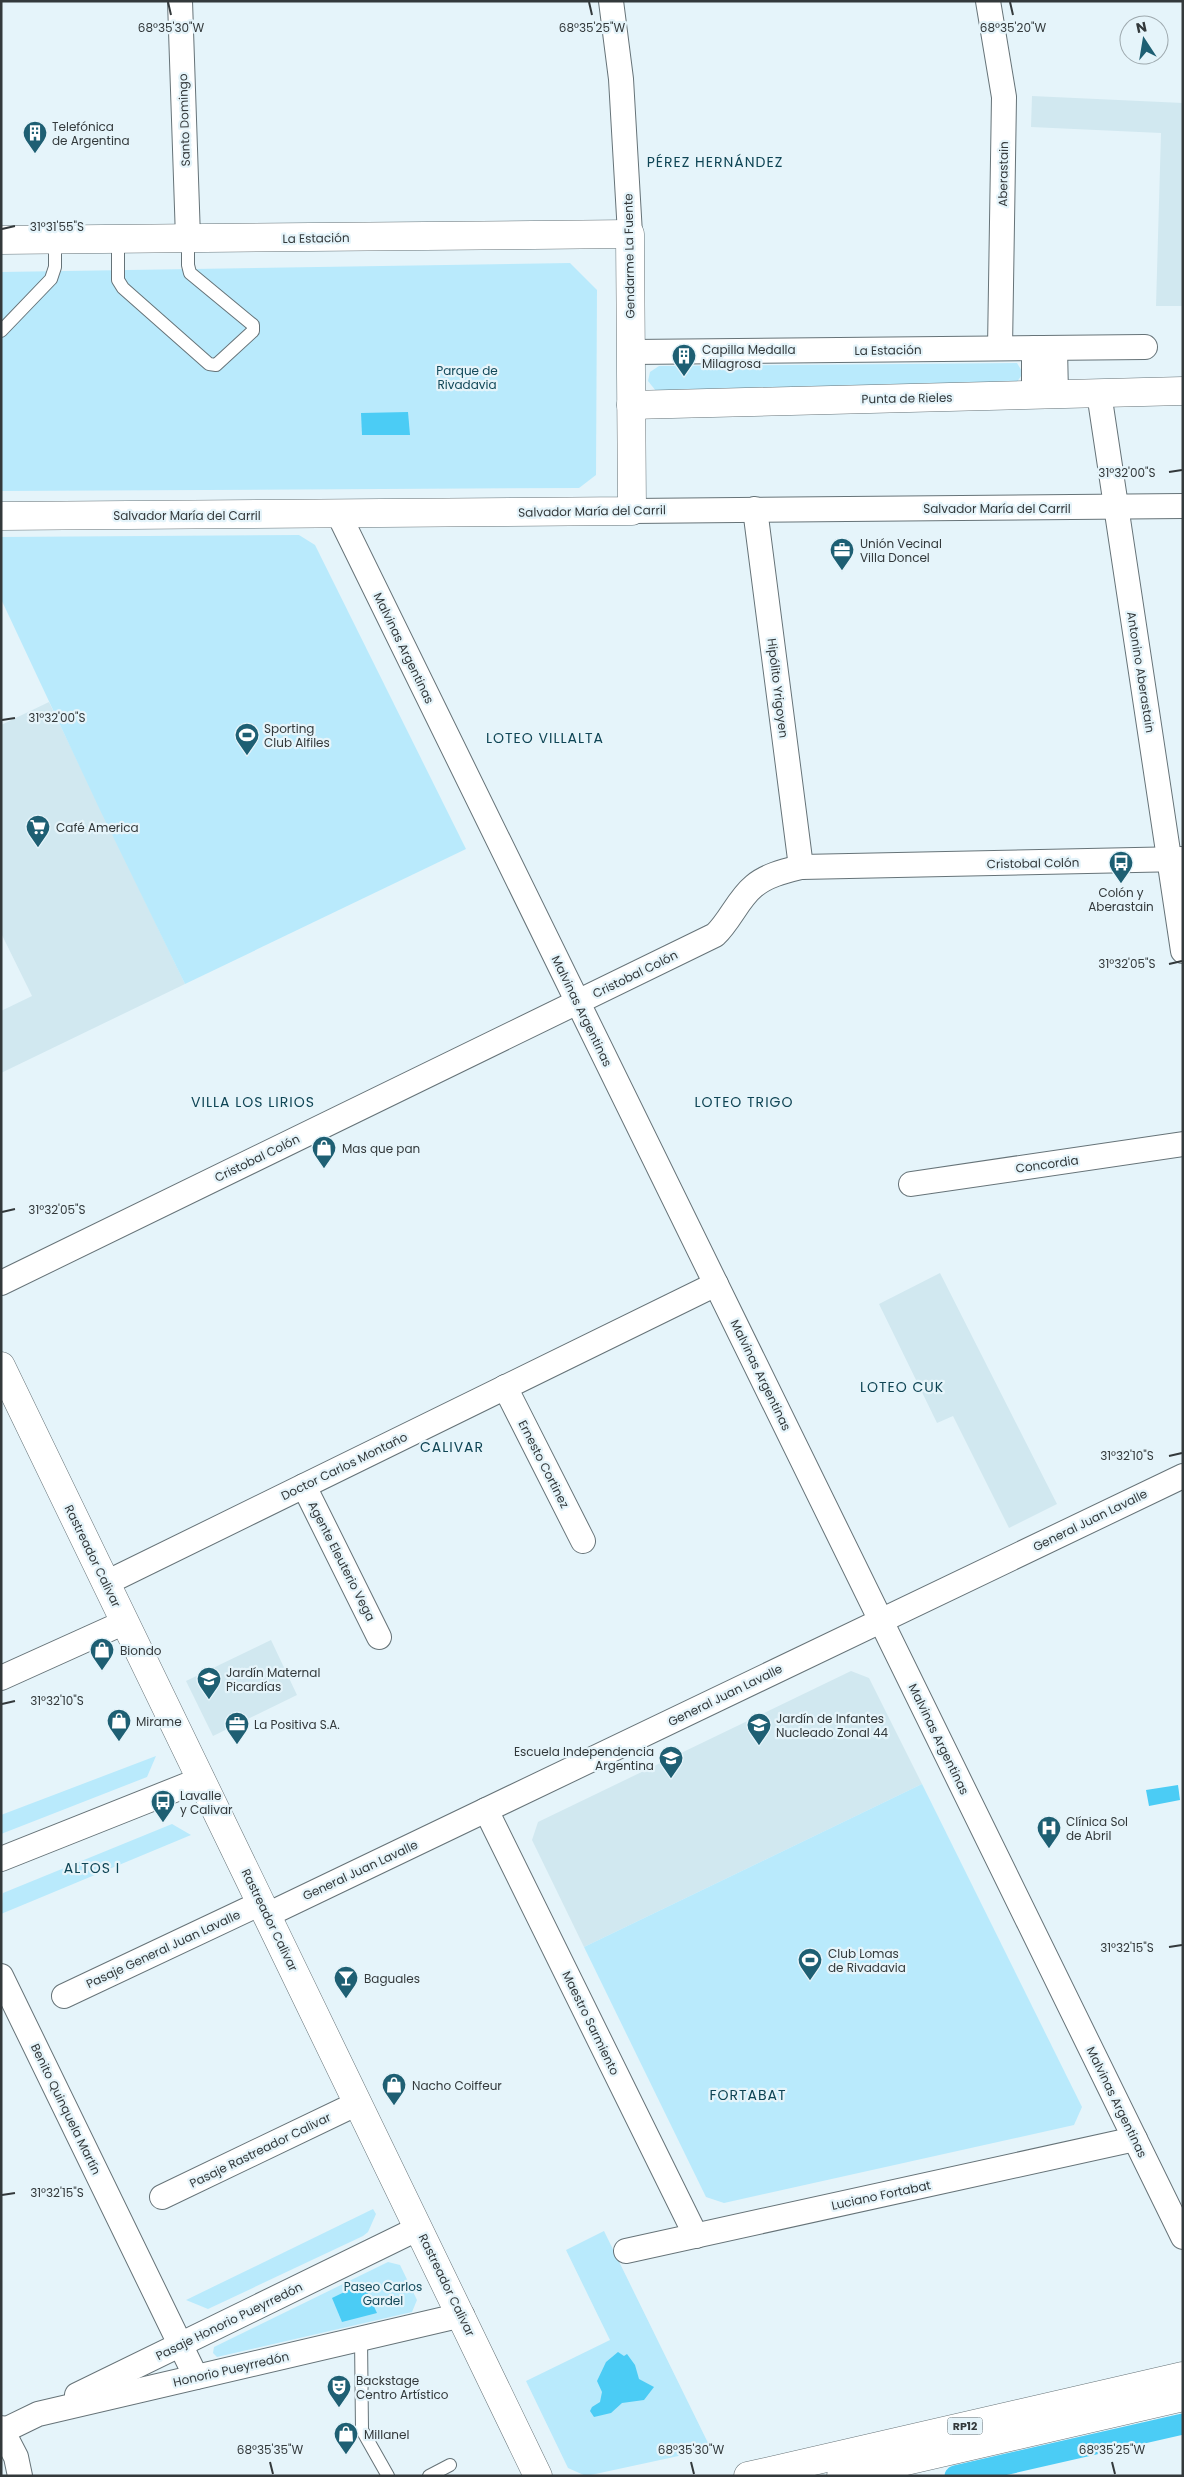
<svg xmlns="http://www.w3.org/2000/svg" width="1184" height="2477" viewBox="0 0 1184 2477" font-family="Poppins,sans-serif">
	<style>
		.built { fill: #d1e8f0 }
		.green { fill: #b9eafc }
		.water { fill: #4bccf5 }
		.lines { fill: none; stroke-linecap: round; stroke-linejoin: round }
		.canal { stroke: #4bccf5; stroke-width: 21 }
		.lane-casing { stroke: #667378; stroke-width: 14 }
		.street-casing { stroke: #667378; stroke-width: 26 }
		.secondary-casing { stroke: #667378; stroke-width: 29 }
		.primary-casing { stroke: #667378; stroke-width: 29 }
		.lane { stroke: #fff; stroke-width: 12 }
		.street { stroke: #fff; stroke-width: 24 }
		.secondary { stroke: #fff; stroke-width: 28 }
		.primary { stroke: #fff; stroke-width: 28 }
		.ticks { fill: none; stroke: #33393b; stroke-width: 2 }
		.labels { text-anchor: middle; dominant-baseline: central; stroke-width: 4.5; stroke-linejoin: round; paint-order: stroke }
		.shield { fill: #e5f4fa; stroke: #687174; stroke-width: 1 }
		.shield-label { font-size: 11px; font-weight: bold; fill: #33393b }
		.street-label { font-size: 12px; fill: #33393b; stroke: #e5f4fa }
		.poi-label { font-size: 12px; fill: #33393b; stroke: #e5f4fa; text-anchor: start }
		.park-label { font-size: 12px; fill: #114859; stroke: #e5f4fa }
		.neighbourhood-label { font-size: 14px; letter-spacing: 1px; fill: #0f4555; stroke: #e5f4fa }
		.ticks-label { font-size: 12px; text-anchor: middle; fill: #33393b; stroke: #e5f4fa; stroke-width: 4.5; stroke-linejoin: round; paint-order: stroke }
	</style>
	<rect width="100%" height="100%" fill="#e5f4fa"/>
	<!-- built -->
	<g class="built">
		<path d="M1032,96L1183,103V306H1156L1161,133L1031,127Z"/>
		<path d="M49,702L185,984L1,1073V1011L32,996L1,933V725Z"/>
		<path d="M940,1273L1057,1504L1009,1528L953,1416L937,1423L879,1304Z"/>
		<path d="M271,1640L297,1695L213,1736L186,1681Z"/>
		<path d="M851,1671L869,1678L922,1784L584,1947L532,1840L538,1822Z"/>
	</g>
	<!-- green -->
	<g class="green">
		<path d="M570,263L597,290L596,475L579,488L1,491V272Z"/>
		<path d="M1017,363L1023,373L1017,382L656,391L648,381L650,372L659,366Z"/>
		<path d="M299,535L315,545L466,849L185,984L100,810L1,599V537Z"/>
		<path d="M156,1756L147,1777L1,1834V1815Z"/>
		<path d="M922,1784L1082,2107L1074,2125L724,2203L706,2197L584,1947Z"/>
		<path d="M172,1824L191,1835L1,1914L3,1893Z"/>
		<path d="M373,2209L376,2214L368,2232L363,2236L208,2309L186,2300Z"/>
		<path d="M604,2231L711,2449L586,2476L568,2468L526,2381L610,2340L566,2250Z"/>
		<path d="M388,2262L400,2265L417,2300L412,2312L217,2357L213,2353L214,2347Z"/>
	</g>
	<!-- water -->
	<g class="water">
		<path d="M408,412L410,435H362L361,413Z"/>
		<path d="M1178,1785L1180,1800L1149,1806L1146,1790Z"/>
		<path d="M363,2283L377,2313L342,2322L332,2298Z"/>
		<path d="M618,2352L624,2356L627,2354L635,2365L639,2379L654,2387L644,2400L622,2403L611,2413L594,2417L590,2411L592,2407L600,2402L602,2392L597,2381L606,2362Z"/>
	</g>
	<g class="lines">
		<!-- canal -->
		<path class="canal" d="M955,2476L1183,2424"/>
		<defs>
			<g id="lane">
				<path d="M118,239V280L123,288L209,364L216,365L253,331V325L190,273L188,265V238"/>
				<path d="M1,331L51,279L55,267V240"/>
				<path d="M361,2338L362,2430L388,2476"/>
				<path d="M429,2476L450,2465"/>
			</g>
			<g id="street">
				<path d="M180,1L188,238"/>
				<path d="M611,1L621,79L630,234"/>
				<path d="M988,1L1004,97L1000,348"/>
				<path d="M1034,348V395"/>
				<path d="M1055,348L1056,394"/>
				<path d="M631,352L1145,347"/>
				<path d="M1099,393L1183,951"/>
				<path d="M755,509L801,867"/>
				<path d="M632,511L1183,506"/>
				<path d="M338,513L1183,2237"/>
				<path d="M911,1184L1183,1144"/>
				<path d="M1,1283L715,935C730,921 738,899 754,886C767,875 785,871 801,867L1183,859"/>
				<path d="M505,1387L583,1541"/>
				<path d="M304,1486L379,1637"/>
				<path d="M106,1583L716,1284"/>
				<path d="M1,1678L125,1622"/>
				<path d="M486,1810L696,2236"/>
				<path d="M1,1859L202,1779"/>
				<path d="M267,1915L1183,1476"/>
				<path d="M1,1976L196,2377"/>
				<path d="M64,1996L261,1903"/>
				<path d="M162,2197L358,2103"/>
				<path d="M626,2251L1135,2139"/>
				<path d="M77,2395L419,2228"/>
				<path d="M1,2428L16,2457L20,2476"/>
				<path d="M3,2431L38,2414L462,2315"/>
			</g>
			<g id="secondary">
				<path d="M1,240L630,234L632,511L1,516"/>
				<path d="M631,405L1183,391"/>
				<path d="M1,1366L538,2476"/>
			</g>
			<g id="primary">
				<path d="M748,2476L1183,2376"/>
				<path d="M841,2476L1183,2397"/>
			</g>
		</defs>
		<!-- lane casing -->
		<use href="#lane" class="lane-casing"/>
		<!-- street casing -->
		<use href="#street" class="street-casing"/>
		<!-- secondary casing -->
		<use href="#secondary" class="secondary-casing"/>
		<!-- primary casing -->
		<use href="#primary" class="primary-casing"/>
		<!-- lane -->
		<use href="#lane" class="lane"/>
		<!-- street -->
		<use href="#street" class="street"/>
		<!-- secondary -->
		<use href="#secondary" class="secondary"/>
		<!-- primary -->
		<use href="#primary" class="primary"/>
	</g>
	<!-- ticks -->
	<path class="ticks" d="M168,2L171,15M589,2L592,15M1010,2L1013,15M2,229L15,226M1169,472L1182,470M2,720L15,718M1169,964L1182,961M2,1212L15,1209M1169,1456L1182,1453M2,1704L15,1701M1169,1947L1182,1945M2,2195L15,2193M270,2462L273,2474M691,2462L694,2474M1112,2462L1115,2474"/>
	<!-- icons -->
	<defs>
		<symbol id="building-pin" viewBox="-11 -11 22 30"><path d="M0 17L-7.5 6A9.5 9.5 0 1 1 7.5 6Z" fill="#1e5f73" stroke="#e5f4fa"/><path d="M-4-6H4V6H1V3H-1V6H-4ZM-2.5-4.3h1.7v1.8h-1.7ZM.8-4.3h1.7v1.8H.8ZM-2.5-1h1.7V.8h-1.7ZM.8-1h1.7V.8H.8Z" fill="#fff"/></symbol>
		<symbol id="office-pin" viewBox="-11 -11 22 30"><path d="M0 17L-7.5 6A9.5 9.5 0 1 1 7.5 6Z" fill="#1e5f73" stroke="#e5f4fa"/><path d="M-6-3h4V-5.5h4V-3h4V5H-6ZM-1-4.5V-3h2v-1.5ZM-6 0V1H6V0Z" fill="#fff"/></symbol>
		<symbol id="stadium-pin" viewBox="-11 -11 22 30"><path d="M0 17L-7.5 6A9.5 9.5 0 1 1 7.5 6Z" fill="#1e5f73" stroke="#e5f4fa"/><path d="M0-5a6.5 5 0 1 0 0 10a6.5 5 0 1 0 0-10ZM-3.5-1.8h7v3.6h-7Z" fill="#fff"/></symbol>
		<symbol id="supermarket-pin" viewBox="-11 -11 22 30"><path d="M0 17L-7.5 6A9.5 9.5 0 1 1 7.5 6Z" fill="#1e5f73" stroke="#e5f4fa"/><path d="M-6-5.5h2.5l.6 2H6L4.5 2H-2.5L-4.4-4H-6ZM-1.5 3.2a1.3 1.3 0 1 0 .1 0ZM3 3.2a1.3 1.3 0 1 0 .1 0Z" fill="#fff"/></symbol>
		<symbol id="bus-pin" viewBox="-11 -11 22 30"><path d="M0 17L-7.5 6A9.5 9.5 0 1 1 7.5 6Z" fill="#1e5f73" stroke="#e5f4fa"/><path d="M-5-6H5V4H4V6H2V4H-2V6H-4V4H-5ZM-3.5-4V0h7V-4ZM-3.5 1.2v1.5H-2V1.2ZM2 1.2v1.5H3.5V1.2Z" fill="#fff"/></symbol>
		<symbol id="shop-pin" viewBox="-11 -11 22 30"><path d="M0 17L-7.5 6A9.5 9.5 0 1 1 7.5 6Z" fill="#1e5f73" stroke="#e5f4fa"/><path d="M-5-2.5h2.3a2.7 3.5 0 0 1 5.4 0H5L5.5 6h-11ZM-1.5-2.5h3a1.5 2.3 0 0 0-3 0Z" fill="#fff"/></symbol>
		<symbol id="school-pin" viewBox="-11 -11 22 30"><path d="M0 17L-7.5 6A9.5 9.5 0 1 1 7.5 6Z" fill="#1e5f73" stroke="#e5f4fa"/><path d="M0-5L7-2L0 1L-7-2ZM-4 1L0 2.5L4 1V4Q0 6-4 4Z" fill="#fff"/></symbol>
		<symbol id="hospital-pin" viewBox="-11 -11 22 30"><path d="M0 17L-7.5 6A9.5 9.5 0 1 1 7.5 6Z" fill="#1e5f73" stroke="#e5f4fa"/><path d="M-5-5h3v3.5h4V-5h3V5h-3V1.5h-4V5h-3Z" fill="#fff"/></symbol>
		<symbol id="bar-pin" viewBox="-11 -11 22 30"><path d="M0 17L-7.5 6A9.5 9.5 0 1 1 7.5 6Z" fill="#1e5f73" stroke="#e5f4fa"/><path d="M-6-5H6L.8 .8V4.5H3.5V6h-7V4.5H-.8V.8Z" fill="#fff"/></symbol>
		<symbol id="theatre-pin" viewBox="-11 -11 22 30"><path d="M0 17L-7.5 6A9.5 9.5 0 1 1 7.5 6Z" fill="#1e5f73" stroke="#e5f4fa"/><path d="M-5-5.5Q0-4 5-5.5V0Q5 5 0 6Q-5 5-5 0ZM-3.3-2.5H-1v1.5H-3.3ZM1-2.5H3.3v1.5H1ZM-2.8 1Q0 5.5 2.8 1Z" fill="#fff"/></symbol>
	</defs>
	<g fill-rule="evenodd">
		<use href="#building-pin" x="21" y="119" width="28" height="38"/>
		<use href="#building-pin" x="670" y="342" width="28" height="38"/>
		<use href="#office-pin" x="828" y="536" width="28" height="38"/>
		<use href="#stadium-pin" x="233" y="721" width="28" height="38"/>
		<use href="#supermarket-pin" x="24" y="813" width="28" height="38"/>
		<use href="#bus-pin" x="1107" y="849" width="28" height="38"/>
		<use href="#shop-pin" x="310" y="1134" width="28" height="38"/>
		<use href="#shop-pin" x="88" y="1636" width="28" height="38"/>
		<use href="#school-pin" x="195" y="1665" width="28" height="38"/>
		<use href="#shop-pin" x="105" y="1707" width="28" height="38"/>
		<use href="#office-pin" x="223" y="1710" width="28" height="38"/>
		<use href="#school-pin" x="745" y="1711" width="28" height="38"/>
		<use href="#school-pin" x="657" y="1744" width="28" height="38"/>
		<use href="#bus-pin" x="149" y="1788" width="28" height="38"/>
		<use href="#hospital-pin" x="1035" y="1814" width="28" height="38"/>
		<use href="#stadium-pin" x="796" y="1946" width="28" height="38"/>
		<use href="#bar-pin" x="332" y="1964" width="28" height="38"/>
		<use href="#shop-pin" x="380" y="2071" width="28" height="38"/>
		<use href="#theatre-pin" x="325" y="2373" width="28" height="38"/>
		<use href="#shop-pin" x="332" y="2420" width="28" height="38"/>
	</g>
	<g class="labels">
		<!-- shield labels -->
		<rect class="shield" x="947.5" y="2417.5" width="35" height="17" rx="4"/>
		<g class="shield-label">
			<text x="965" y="2426">RP12</text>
		</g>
		<!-- street labels -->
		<g class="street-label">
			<text transform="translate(184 120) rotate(-92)">Santo Domingo</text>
			<text transform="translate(1003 174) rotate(-89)">Aberastain</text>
			<text transform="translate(316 238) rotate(-1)">La Estación</text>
			<text transform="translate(629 256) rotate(-91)">Gendarme La Fuente</text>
			<text transform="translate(888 350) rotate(-1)">La Estación</text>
			<text transform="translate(907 398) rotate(-1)">Punta de Rieles</text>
			<text x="997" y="508">Salvador María del Carril</text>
			<text transform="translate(592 511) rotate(-1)">Salvador María del Carril</text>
			<text x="187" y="515">Salvador María del Carril</text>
			<text transform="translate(404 648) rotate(64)">Malvinas Argentinas</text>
			<text transform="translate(1141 672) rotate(81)">Antonino Aberastain</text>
			<text transform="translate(778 688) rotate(83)">Hipólito Yrigoyen</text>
			<text transform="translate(1033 863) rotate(-1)">Cristobal Colón</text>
			<text transform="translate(635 974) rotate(-26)">Cristobal Colón</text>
			<text transform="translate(582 1011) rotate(64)">Malvinas Argentinas</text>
			<text transform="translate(257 1158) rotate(-26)">Cristobal Colón</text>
			<text transform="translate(1047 1164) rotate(-8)">Concordia</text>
			<text transform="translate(761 1375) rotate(64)">Malvinas Argentinas</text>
			<text transform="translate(544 1464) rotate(63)">Ernesto Cortinez</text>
			<text transform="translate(344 1466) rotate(-26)">Doctor Carlos Montaño</text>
			<text transform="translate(1090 1520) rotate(-26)">General Juan Lavalle</text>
			<text transform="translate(93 1556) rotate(64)">Rastreador Calivar</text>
			<text transform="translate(342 1561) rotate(63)">Agente Eleuterio Vega</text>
			<text transform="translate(725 1695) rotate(-26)">General Juan Lavalle</text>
			<text transform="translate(939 1739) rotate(64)">Malvinas Argentinas</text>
			<text transform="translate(360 1870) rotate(-25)">General Juan Lavalle</text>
			<text transform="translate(270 1920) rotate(64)">Rastreador Calivar</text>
			<text transform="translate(163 1949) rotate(-25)">Pasaje General Juan Lavalle</text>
			<text transform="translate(591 2023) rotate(64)">Maestro Sarmiento</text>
			<text transform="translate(1117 2102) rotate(64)">Malvinas Argentinas</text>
			<text transform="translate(66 2109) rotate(64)">Benito Quinquela Martín</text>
			<text transform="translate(260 2150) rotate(-26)">Pasaje Rastreador Calivar</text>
			<text transform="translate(881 2195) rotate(-12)">Luciano Fortabat</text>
			<text transform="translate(447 2285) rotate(64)">Rastreador Calivar</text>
			<text transform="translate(229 2321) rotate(-26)">Pasaje Honorio Pueyrredón</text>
			<text transform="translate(231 2369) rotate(-13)">Honorio Pueyrredón</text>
		</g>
		<!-- poi labels -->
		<g class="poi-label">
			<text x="52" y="126">Telefónica<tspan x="52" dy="14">de Argentina</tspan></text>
			<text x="702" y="349">Capilla Medalla<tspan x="702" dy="14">Milagrosa</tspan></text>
			<text x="860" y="543">Unión Vecinal<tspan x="860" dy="14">Villa Doncel</tspan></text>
			<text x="264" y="728">Sporting<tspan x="264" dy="14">Club Alfiles</tspan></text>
			<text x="56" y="827">Café America</text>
			<text x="1121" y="892" text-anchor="middle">Colón y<tspan x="1121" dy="14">Aberastain</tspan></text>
			<text x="342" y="1148">Mas que pan</text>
			<text x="120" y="1650">Biondo</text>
			<text x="226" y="1672">Jardín Maternal<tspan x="226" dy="14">Picardías</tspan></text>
			<text x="776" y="1718">Jardín de Infantes<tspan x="776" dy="14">Nucleado Zonal 44</tspan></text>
			<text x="136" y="1721">Mirame</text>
			<text x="254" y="1724">La Positiva S.A.</text>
			<text x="654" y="1751" text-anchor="end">Escuela Independencia<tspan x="654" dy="14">Argentina</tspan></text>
			<text x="180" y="1795">Lavalle<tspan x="180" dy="14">y Calivar</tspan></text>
			<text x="1066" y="1821">Clínica Sol<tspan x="1066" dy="14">de Abril</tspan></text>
			<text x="828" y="1953">Club Lomas<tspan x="828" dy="14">de Rivadavia</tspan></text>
			<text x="364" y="1978">Baguales</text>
			<text x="412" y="2085">Nacho Coiffeur</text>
			<text x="356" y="2380">Backstage<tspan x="356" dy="14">Centro Artístico</tspan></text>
			<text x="364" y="2434">Millanel</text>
		</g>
		<!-- park labels -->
		<g class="park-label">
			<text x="467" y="370">Parque de<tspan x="467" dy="14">Rivadavia</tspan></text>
			<text x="383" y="2286">Paseo Carlos<tspan x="383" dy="14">Gardel</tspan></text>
		</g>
		<!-- neighbourhood labels -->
		<g class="neighbourhood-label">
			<text x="715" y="162">PÉREZ HERNÁNDEZ</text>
			<text x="545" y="738">LOTEO VILLALTA</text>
			<text x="253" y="1102">VILLA LOS LIRIOS</text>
			<text x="744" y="1102">LOTEO TRIGO</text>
			<text x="902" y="1387">LOTEO CUK</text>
			<text x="452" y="1447">CALIVAR</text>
			<text x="92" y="1868">ALTOS I</text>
			<text x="748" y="2095">FORTABAT</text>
		</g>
	</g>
	<g class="ticks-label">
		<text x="171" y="32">68°35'30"W</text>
		<text x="592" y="32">68°35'25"W</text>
		<text x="1013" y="32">68°35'20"W</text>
		<text x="57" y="231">31°31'55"S</text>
		<text x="1127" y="477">31°32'00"S</text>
		<text x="57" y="722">31°32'00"S</text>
		<text x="1127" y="968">31°32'05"S</text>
		<text x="57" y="1214">31°32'05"S</text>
		<text x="1127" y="1460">31°32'10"S</text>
		<text x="57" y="1705">31°32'10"S</text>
		<text x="1127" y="1952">31°32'15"S</text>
		<text x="57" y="2197">31°32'15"S</text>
		<text x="270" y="2454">68°35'35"W</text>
		<text x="691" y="2454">68°35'30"W</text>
		<text x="1112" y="2454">68°35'25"W</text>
	</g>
	<!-- border -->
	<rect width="1184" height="2477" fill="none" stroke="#33393b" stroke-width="5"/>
	<!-- north arrow -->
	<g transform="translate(1144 40) rotate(348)"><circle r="24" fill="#e5f4fa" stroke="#9ea9ae"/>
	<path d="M0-4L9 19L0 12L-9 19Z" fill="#1e5f73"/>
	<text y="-8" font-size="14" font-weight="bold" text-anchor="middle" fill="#33393b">N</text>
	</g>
</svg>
